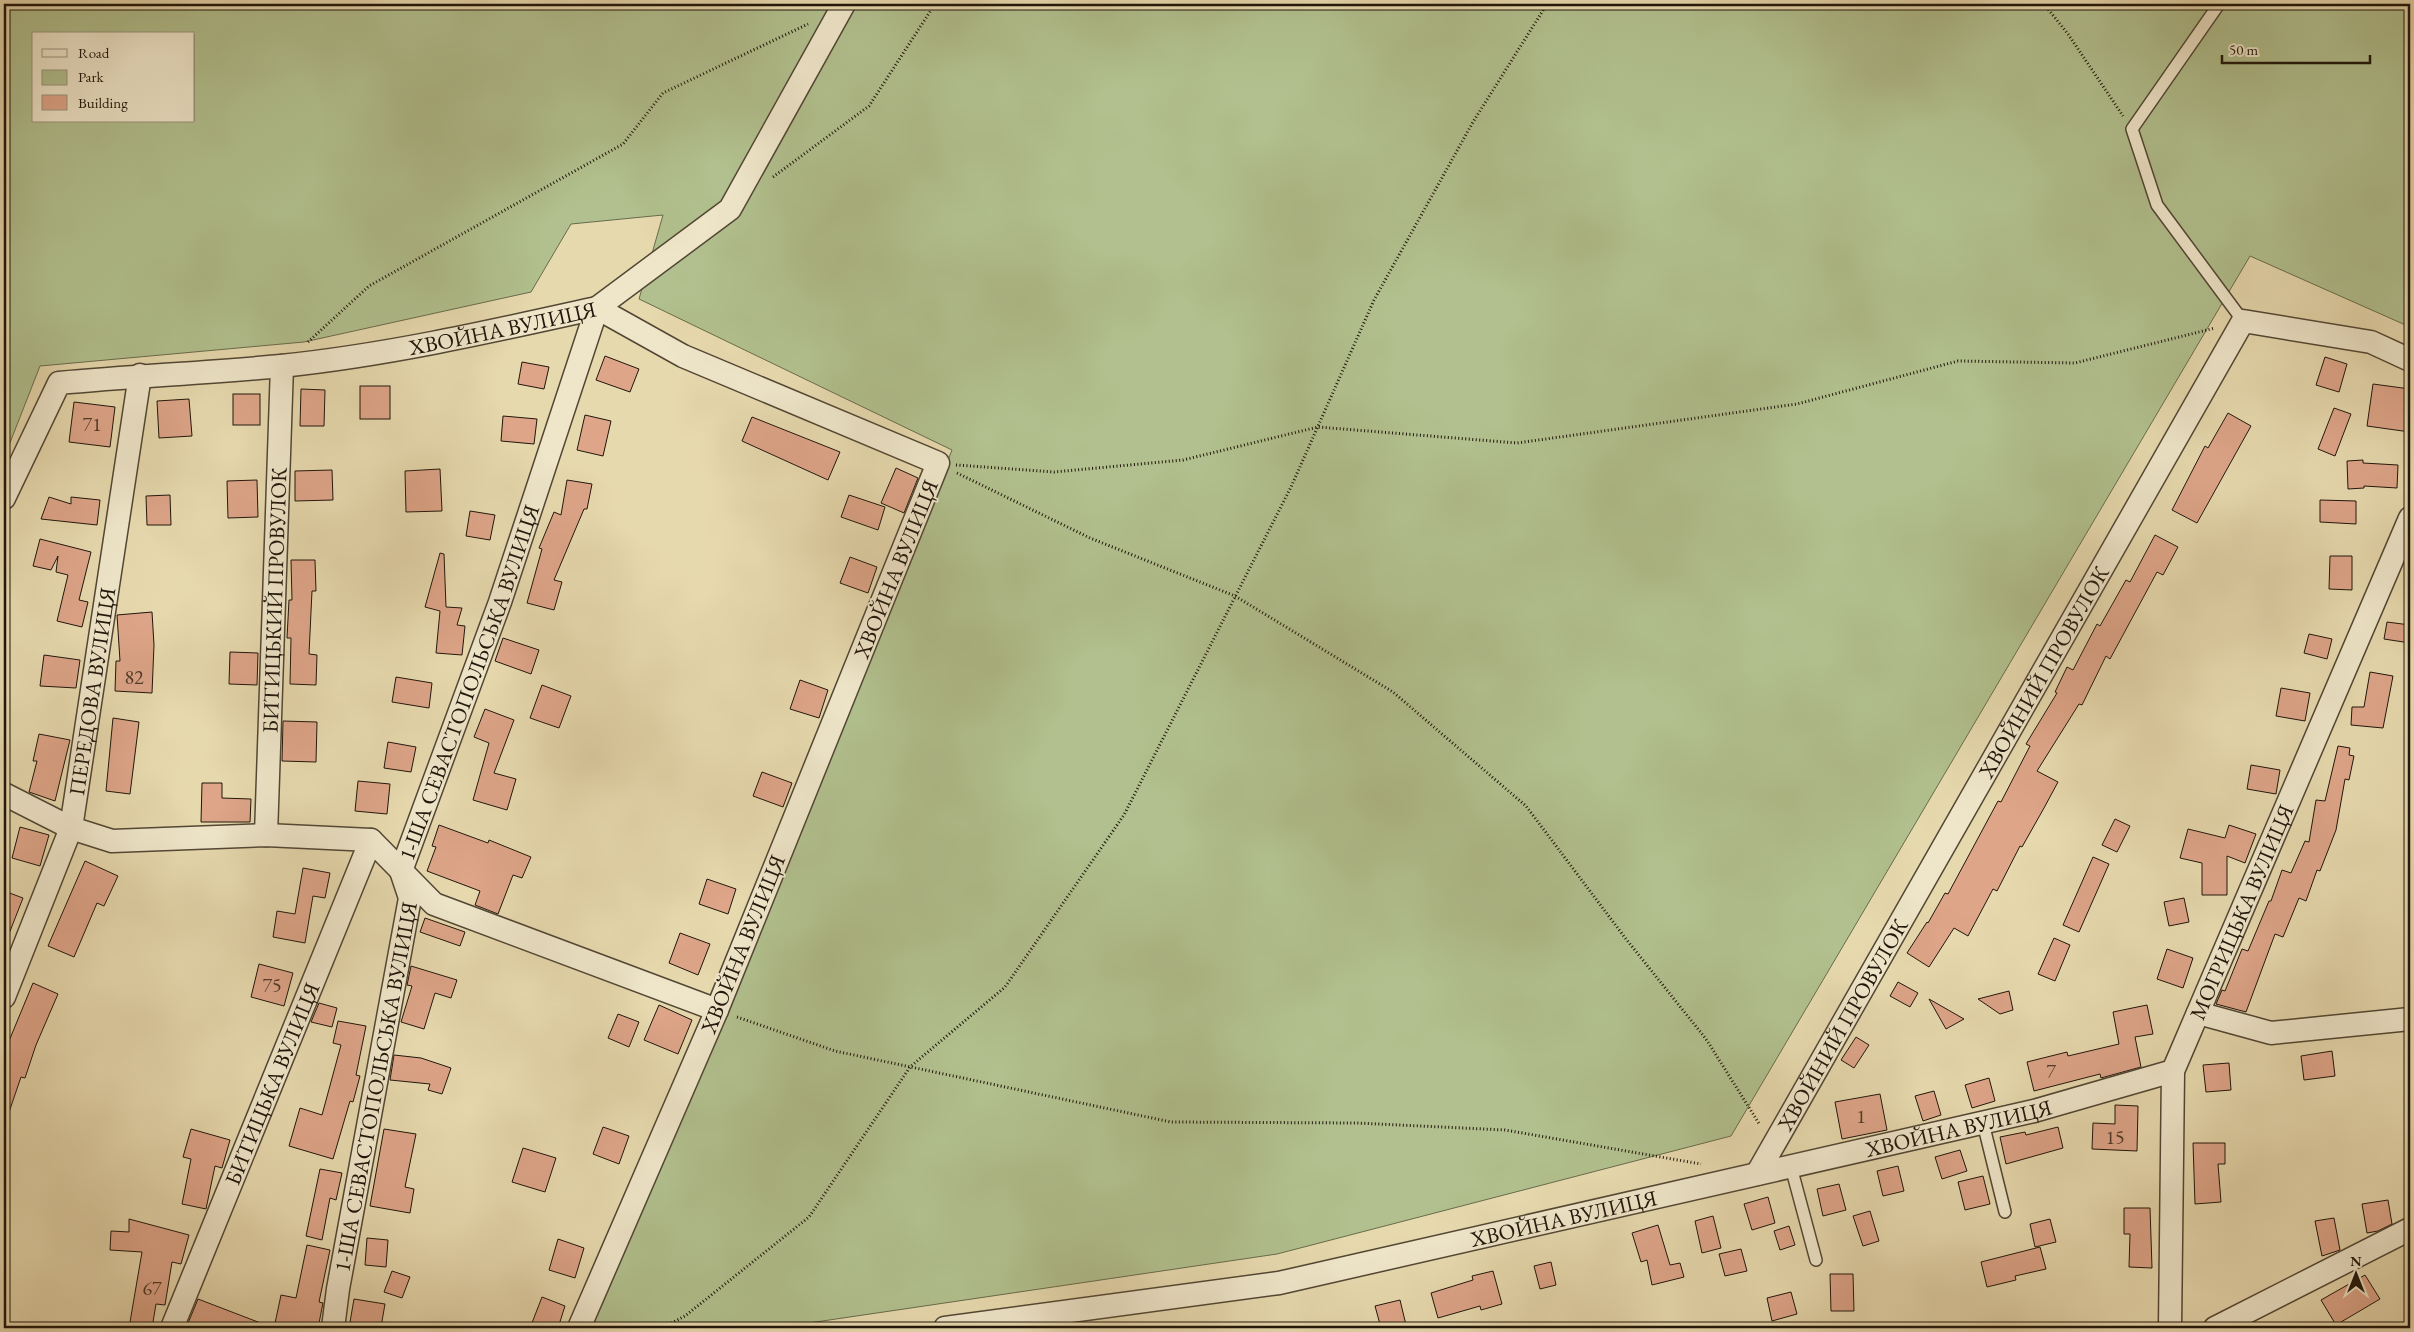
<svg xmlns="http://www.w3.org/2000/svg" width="2414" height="1332" viewBox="0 0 2414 1332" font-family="'EB Garamond',serif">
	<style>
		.green { fill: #b1c08e; stroke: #686b4c; fill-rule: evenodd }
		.building { fill: #dea589; stroke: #20160b }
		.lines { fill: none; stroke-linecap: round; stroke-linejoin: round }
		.service-casing { stroke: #524734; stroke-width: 14 }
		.minor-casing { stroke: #524734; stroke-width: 25 }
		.path { stroke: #20160b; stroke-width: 3; stroke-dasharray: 1 2.5; stroke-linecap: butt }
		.service { stroke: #efe6ca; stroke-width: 11 }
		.minor { stroke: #efe6ca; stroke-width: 22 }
		.labels { text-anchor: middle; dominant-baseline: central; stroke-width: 4; stroke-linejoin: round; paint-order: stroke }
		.number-label { font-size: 20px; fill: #503a2a }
		.street-label { font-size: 22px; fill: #20160b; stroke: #efe6ca }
	</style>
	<rect width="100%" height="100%" fill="#e7d9ae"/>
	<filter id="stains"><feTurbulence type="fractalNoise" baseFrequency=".004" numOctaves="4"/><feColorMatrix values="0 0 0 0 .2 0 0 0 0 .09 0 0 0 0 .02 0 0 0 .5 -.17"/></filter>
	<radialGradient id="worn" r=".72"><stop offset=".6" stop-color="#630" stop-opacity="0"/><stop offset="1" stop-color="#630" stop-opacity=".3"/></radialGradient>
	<!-- green -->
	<path class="green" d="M4,4H2410V327L2250,256L1731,1136L1277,1254L775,1328H587L720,1026L952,450L639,299L663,215L571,224L531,292L304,342L40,366L4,458ZM34,34H194V121H34Z"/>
	<!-- building -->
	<g class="building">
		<path d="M605,356L639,369L630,392L596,380Z"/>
		<path d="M2325,357L2347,364L2339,392L2316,385Z"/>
		<path d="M522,362L549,367L544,389L518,384Z"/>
		<path d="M2373,384L2410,389V432L2367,426Z"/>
		<rect x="360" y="386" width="30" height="33"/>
		<path d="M301,389L325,390L324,426H300Z"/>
		<rect x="233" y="394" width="27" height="31"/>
		<path d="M189,399L192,436L159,438L157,401Z"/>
		<path d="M74,402L115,407L110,447L69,442Z"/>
		<path d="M2334,408L2351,414L2335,456L2318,449Z"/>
		<path d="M2228,413L2251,426L2197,523L2172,510L2205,446L2208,448Z"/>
		<path d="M585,415L611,421L603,456L577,450Z"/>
		<path d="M503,416L537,419L534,444L501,441Z"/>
		<path d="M752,417L840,452L828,480L742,441Z"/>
		<path d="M2363,460V463L2398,465L2397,488L2364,486V488L2348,489L2347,461Z"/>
		<path d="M896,468L918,478L904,513L881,503Z"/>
		<path d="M440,469L442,511L406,512L405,471Z"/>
		<path d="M332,470L333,500L295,501V471Z"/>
		<path d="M257,480L258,517L228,518L227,481Z"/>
		<path d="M567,480L592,484L587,509H584L554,580L562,582L554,610L527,603L542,549L539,548L554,512L561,515Z"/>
		<path d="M170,495L171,525H147L146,496Z"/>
		<path d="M849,495L885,507L878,530L841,517Z"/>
		<path d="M49,497L71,504V497L100,500L97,525L41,519Z"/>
		<path d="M2320,500L2356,501V524L2320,522Z"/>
		<path d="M470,511L495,515L490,540L466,536Z"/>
		<path d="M2155,535L2178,547L2163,575L2157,572L2110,659L2106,656L2082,705L2079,704L2037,771L2058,782L2044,808L2022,847L2020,846L1997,891L1993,889L1968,936L1954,928L1929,967L1907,953L1927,922L1928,923L1945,893L1948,894L1998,801L2001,802L2030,746L2026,744L2057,693L2055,692L2067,667L2073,670L2097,624L2100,626L2126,580L2130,582Z"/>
		<path d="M40,539L91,552L79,600L88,602L82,627L57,621L68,575L56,572L58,556L51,570L33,566Z"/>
		<path d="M440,553L444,554L446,607L462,608L457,625L465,626L462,655L436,653L440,611L425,607Z"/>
		<path d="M2330,556H2352V590L2329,589Z"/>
		<path d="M850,557L877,567L868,593L840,583Z"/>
		<path d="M291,560H315L316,591H312L309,654L317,655L316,685L290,684L291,638H287L289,600H292Z"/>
		<path d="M152,612L154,645L152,693L115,691L116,661H120L117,615Z"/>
		<path d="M2387,622L2410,625V643L2384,639Z"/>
		<path d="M2309,634L2332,639L2327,659L2304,653Z"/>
		<path d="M503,638L539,650L531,674L495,661Z"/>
		<path d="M230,652L258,653L257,685L229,684Z"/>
		<path d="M44,655L80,660L76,688L40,686Z"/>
		<path d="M2370,672L2393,676L2383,728L2351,725L2352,707H2364Z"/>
		<path d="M396,677L432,683L429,708L392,702Z"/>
		<path d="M800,680L828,690L819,718L790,709Z"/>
		<path d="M542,685L571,696L559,728L530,718Z"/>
		<path d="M2281,688L2310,693L2305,721L2276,716Z"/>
		<path d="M485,709L514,720L494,773L516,779L507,810L473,800L489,743L474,737Z"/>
		<path d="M113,718L139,722L130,794L106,791Z"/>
		<path d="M283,721L317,722L316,762L282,761Z"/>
		<path d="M39,734L70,740L55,801L29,792L37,761H33Z"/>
		<path d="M388,742L416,747L411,772L384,768Z"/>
		<path d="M2338,746L2350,748L2349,755L2354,756L2349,780L2345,779L2336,830L2320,871L2317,870L2306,901L2299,898L2283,937L2275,934L2246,1012L2216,1004L2222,990L2225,991L2242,949L2248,951L2269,901H2271L2282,870L2291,873L2305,841L2309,842L2316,800L2325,801Z"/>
		<path d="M2251,765L2280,770L2276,794L2247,789Z"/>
		<path d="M762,772L792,783L783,807L753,796Z"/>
		<path d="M358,781L390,784L387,814L355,811Z"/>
		<path d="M202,783H222V798L251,799L250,822H201Z"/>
		<path d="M2115,819L2130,826L2117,852L2102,845Z"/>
		<path d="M439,825L488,843L489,840L531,857L522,878L513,875L498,914L475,905L480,891L427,871L436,847L432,846Z"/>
		<path d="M2229,825L2256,834L2245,863L2227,856V895H2202V863L2180,858L2188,829L2225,838Z"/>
		<path d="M20,827L49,835L40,866L12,858Z"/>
		<path d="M2093,857L2109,864L2079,932L2063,925Z"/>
		<path d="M85,861L118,876L104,906L97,903L74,957L48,946Z"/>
		<path d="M303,868L330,873L325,898L313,896L305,943L273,937L277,911L295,914Z"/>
		<path d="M707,879L736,889L728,914L699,904Z"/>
		<path d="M4,891L23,898L5,944L4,943Z"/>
		<path d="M2184,898L2189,922L2169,926L2164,902Z"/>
		<path d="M425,918L465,932L460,946L420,932Z"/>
		<path d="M680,933L710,944L698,975L669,963Z"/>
		<path d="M2054,938L2070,945L2055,981L2038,974Z"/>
		<path d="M2167,949L2193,958L2183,988L2157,979Z"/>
		<path d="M259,964L293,973L284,1006L251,997Z"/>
		<path d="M411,966L457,980L451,998L435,993L424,1029L401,1022L412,986L407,985Z"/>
		<path d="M1898,982L1918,993L1910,1007L1890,996Z"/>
		<path d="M33,983L58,994L36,1045L25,1078L21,1077L6,1121L4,1120V1053Z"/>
		<path d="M2009,991L2013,1010L2000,1014L1978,999Z"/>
		<path d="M1929,999L1964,1019L1946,1029Z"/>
		<path d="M319,1003L337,1008L332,1027L311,1022Z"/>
		<path d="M659,1005L692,1020L678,1054L644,1040Z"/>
		<path d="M2147,1005L2153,1034L2135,1037L2141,1067L2101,1078L2100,1074L2034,1091L2027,1062L2067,1052L2068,1056L2119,1044L2113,1012Z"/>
		<path d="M618,1014L639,1022L629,1047L608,1038Z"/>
		<path d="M338,1021L366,1026L356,1075L360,1076L353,1102L350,1101L333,1159L289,1146L300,1108L322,1115L341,1045L333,1043Z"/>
		<path d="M1856,1037L1869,1045L1854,1068L1841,1060Z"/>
		<path d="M2332,1051L2335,1076L2304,1080L2301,1056Z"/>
		<path d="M394,1055L421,1058L451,1068L442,1094L428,1090L430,1084L390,1080Z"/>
		<path d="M2229,1063L2231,1090L2206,1092L2203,1065Z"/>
		<path d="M1989,1078L1995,1101L1972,1108L1965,1085Z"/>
		<path d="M1934,1091L1941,1115L1923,1121L1915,1096Z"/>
		<path d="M1880,1094L1887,1130L1842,1139L1835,1102Z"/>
		<path d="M2115,1105L2138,1106L2137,1151L2092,1149L2093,1123L2115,1124Z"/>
		<path d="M603,1127L629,1136L619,1164L593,1154Z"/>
		<path d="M2058,1127L2063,1148L2006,1164L2000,1137L2025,1132L2026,1135Z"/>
		<path d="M191,1129L230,1140L222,1168L215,1166L206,1209L182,1204L191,1159L183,1157Z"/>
		<path d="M384,1129L416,1134L405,1187L414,1189L410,1213L370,1206Z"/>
		<path d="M2193,1143H2225V1164H2218L2221,1202L2195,1204Z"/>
		<path d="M523,1148L556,1158L545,1192L512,1182Z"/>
		<path d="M1960,1150L1967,1171L1942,1179L1935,1157Z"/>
		<path d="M1898,1166L1904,1191L1883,1196L1877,1171Z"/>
		<path d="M320,1169L342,1173L336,1200L330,1198L322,1240L306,1236Z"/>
		<path d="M1983,1176L1990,1204L1965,1210L1958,1182Z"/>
		<path d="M1839,1184L1846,1210L1823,1216L1817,1189Z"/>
		<path d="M1768,1197L1775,1223L1752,1230L1744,1204Z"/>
		<path d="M2388,1200L2392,1224L2378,1231L2367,1233L2362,1204Z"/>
		<path d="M2124,1208H2150L2152,1268L2129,1267L2130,1234H2124Z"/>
		<path d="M1870,1211L1879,1241L1863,1246L1853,1216Z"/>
		<path d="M1713,1216L1721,1248L1702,1253L1695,1221Z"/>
		<path d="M2334,1218L2340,1250L2322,1256L2315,1221Z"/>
		<path d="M129,1219L189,1235L181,1264L172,1262L165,1305L156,1304L152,1328H129L142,1252L110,1250L111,1231L129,1232Z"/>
		<path d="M2050,1219L2056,1242L2035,1247L2030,1224Z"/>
		<path d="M1658,1225L1670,1265L1680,1263L1684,1277L1652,1285L1647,1260L1641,1262L1632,1233Z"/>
		<path d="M1789,1226L1795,1245L1780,1250L1774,1231Z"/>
		<path d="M367,1238L388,1240L386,1267L365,1265Z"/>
		<path d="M558,1239L584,1248L575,1278L549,1270Z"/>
		<path d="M307,1245L330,1250L319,1302L323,1303L318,1328H274L281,1295L296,1298Z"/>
		<path d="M2040,1247L2046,1269L2015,1276L2016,1280L1987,1287L1981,1262Z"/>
		<path d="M1741,1249L1747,1271L1725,1276L1719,1254Z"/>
		<path d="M1551,1262L1556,1285L1540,1289L1534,1266Z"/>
		<path d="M392,1271L410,1277L402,1298L384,1292Z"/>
		<path d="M1493,1271L1502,1304L1481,1310L1480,1306L1438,1318L1431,1293L1473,1280L1472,1276Z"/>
		<path d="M1830,1274H1853L1854,1311H1831Z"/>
		<path d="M2365,1275L2380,1299L2336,1325L2321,1300Z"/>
		<path d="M1791,1292L1797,1314L1772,1321L1767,1298Z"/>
		<path d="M542,1297L565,1306L558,1328H530Z"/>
		<path d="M198,1299L271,1327V1328H186Z"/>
		<path d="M354,1299L385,1304L381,1327L350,1322Z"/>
		<path d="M1400,1300L1406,1325L1381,1328L1375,1306Z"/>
	</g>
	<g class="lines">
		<defs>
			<g id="service">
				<path d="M2219,4L2132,129L2157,205L2243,321"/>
				<path d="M1983,1123L2005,1212"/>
				<path d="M1791,1167L1816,1260"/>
			</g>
			<g id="minor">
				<path id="s1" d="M4,498L59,383C133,376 207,373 281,366C388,355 493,331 597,308L683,356L938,463L717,1010L579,1328"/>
				<path d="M4,794L71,828L112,841L266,835L371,840L434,904L717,1010"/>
				<path id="s2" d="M266,835L282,366"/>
				<path id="s3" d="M4,997L71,828L140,375"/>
				<path d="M2198,1013L2271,1033L2410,1019"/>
				<path id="s4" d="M1757,1174L2243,321L2371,342L2410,360"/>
				<path id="s5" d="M172,1328L371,840"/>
				<path id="s6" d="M333,1328L338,1289L410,898L401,871L500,602L597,308L730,209L844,4"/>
				<path id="s7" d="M945,1328L1279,1283L2034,1111L2173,1071"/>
				<path id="s8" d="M2170,1328L2173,1071L2410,518"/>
				<path d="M2215,1328L2410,1229"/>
			</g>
		</defs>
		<!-- service casing -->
		<use href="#service" class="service-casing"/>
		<!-- minor casing -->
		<use href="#minor" class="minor-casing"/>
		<!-- path -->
		<g class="path">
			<path d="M2044,4L2068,34L2123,116"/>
			<path d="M773,177L869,106L935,4"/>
			<path d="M308,342L369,286L623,144L663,93L808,24"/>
			<path d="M956,465L1054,472L1183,460L1318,427L1517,443L1797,404L1958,361L2075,363L2215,328"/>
			<path d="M957,473L1090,538L1235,596L1393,692L1526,806L1626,939L1706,1039L1760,1125"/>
			<path d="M737,1017L835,1051L1171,1122L1357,1123L1505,1130L1701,1164"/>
			<path d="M662,1328L685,1316L809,1217L910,1067L1005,987L1124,815L1291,487L1374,300L1473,122L1547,4"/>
		</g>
		<!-- service -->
		<use href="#service" class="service"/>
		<!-- minor -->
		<use href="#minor" class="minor"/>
	</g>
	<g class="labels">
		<!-- number labels -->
		<g class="number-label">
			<text x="92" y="424">71</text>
			<text x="134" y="677">82</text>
			<text x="272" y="985">75</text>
			<text x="2051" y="1071">7</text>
			<text x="1861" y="1116">1</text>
			<text x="2115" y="1137">15</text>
			<text x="152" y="1288">67</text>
		</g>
		<!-- street labels -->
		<g class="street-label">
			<text stroke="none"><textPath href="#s1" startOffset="575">ХВОЙНА ВУЛИЦЯ</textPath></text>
			<text transform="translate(896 569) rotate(-68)">ХВОЙНА ВУЛИЦЯ</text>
			<text stroke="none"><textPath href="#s2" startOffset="235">БИТИЦЬКИЙ ПРОВУЛОК</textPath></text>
			<text stroke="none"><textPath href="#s4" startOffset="578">ХВОЙНИЙ ПРОВУЛОК</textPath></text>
			<text stroke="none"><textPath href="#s6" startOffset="666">1-ША СЕВАСТОПОЛЬСЬКА ВУЛИЦЯ</textPath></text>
			<text stroke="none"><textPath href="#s3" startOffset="320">ПЕРЕДОВА ВУЛИЦЯ</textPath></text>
			<text stroke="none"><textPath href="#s8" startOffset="430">МОГРИЦЬКА ВУЛИЦЯ</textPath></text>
			<text transform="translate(743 944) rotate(-68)">ХВОЙНА ВУЛИЦЯ</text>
			<text stroke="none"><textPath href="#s4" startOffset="172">ХВОЙНИЙ ПРОВУЛОК</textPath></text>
			<text stroke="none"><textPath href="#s5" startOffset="264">БИТИЦЬКА ВУЛИЦЯ</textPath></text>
			<text stroke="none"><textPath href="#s6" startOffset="245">1-ША СЕВАСТОПОЛЬСЬКА ВУЛИЦЯ</textPath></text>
			<text stroke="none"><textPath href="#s7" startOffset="1034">ХВОЙНА ВУЛИЦЯ</textPath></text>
			<text stroke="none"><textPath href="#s7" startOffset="629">ХВОЙНА ВУЛИЦЯ</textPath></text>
		</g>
	</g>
	<!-- margin -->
	<rect width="2414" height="1332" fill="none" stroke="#e7d9ae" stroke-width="20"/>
	<rect x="5" y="5" width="2404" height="1322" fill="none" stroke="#20160b" stroke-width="2.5"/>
	<rect x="10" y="10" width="2394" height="1312" fill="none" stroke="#20160b"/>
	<!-- legend -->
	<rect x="32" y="32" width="162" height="90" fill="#efe6ca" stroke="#9c937e"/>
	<rect x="42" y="49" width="25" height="8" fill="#efe6ca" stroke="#9c937e"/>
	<text x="78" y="58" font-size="15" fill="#20160b">Road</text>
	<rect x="42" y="70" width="25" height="15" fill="#b1c08e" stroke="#9c937e"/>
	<text x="78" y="82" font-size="15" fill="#20160b">Park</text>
	<rect x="42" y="95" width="25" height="15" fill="#dea589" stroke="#9c937e"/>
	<text x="78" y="108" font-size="15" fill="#20160b">Building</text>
	<!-- north arrow -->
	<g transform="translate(2356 1274)" stroke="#efe6ca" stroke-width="4" paint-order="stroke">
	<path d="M0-4L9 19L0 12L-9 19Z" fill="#20160b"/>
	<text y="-8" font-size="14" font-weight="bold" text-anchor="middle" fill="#20160b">N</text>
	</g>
	<!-- scale -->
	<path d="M2222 55v8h148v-8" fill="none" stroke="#20160b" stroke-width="2.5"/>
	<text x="2229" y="55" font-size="15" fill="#20160b" stroke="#efe6ca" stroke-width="4" paint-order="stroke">50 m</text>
	<rect width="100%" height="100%" filter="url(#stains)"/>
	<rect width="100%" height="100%" fill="url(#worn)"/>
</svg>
